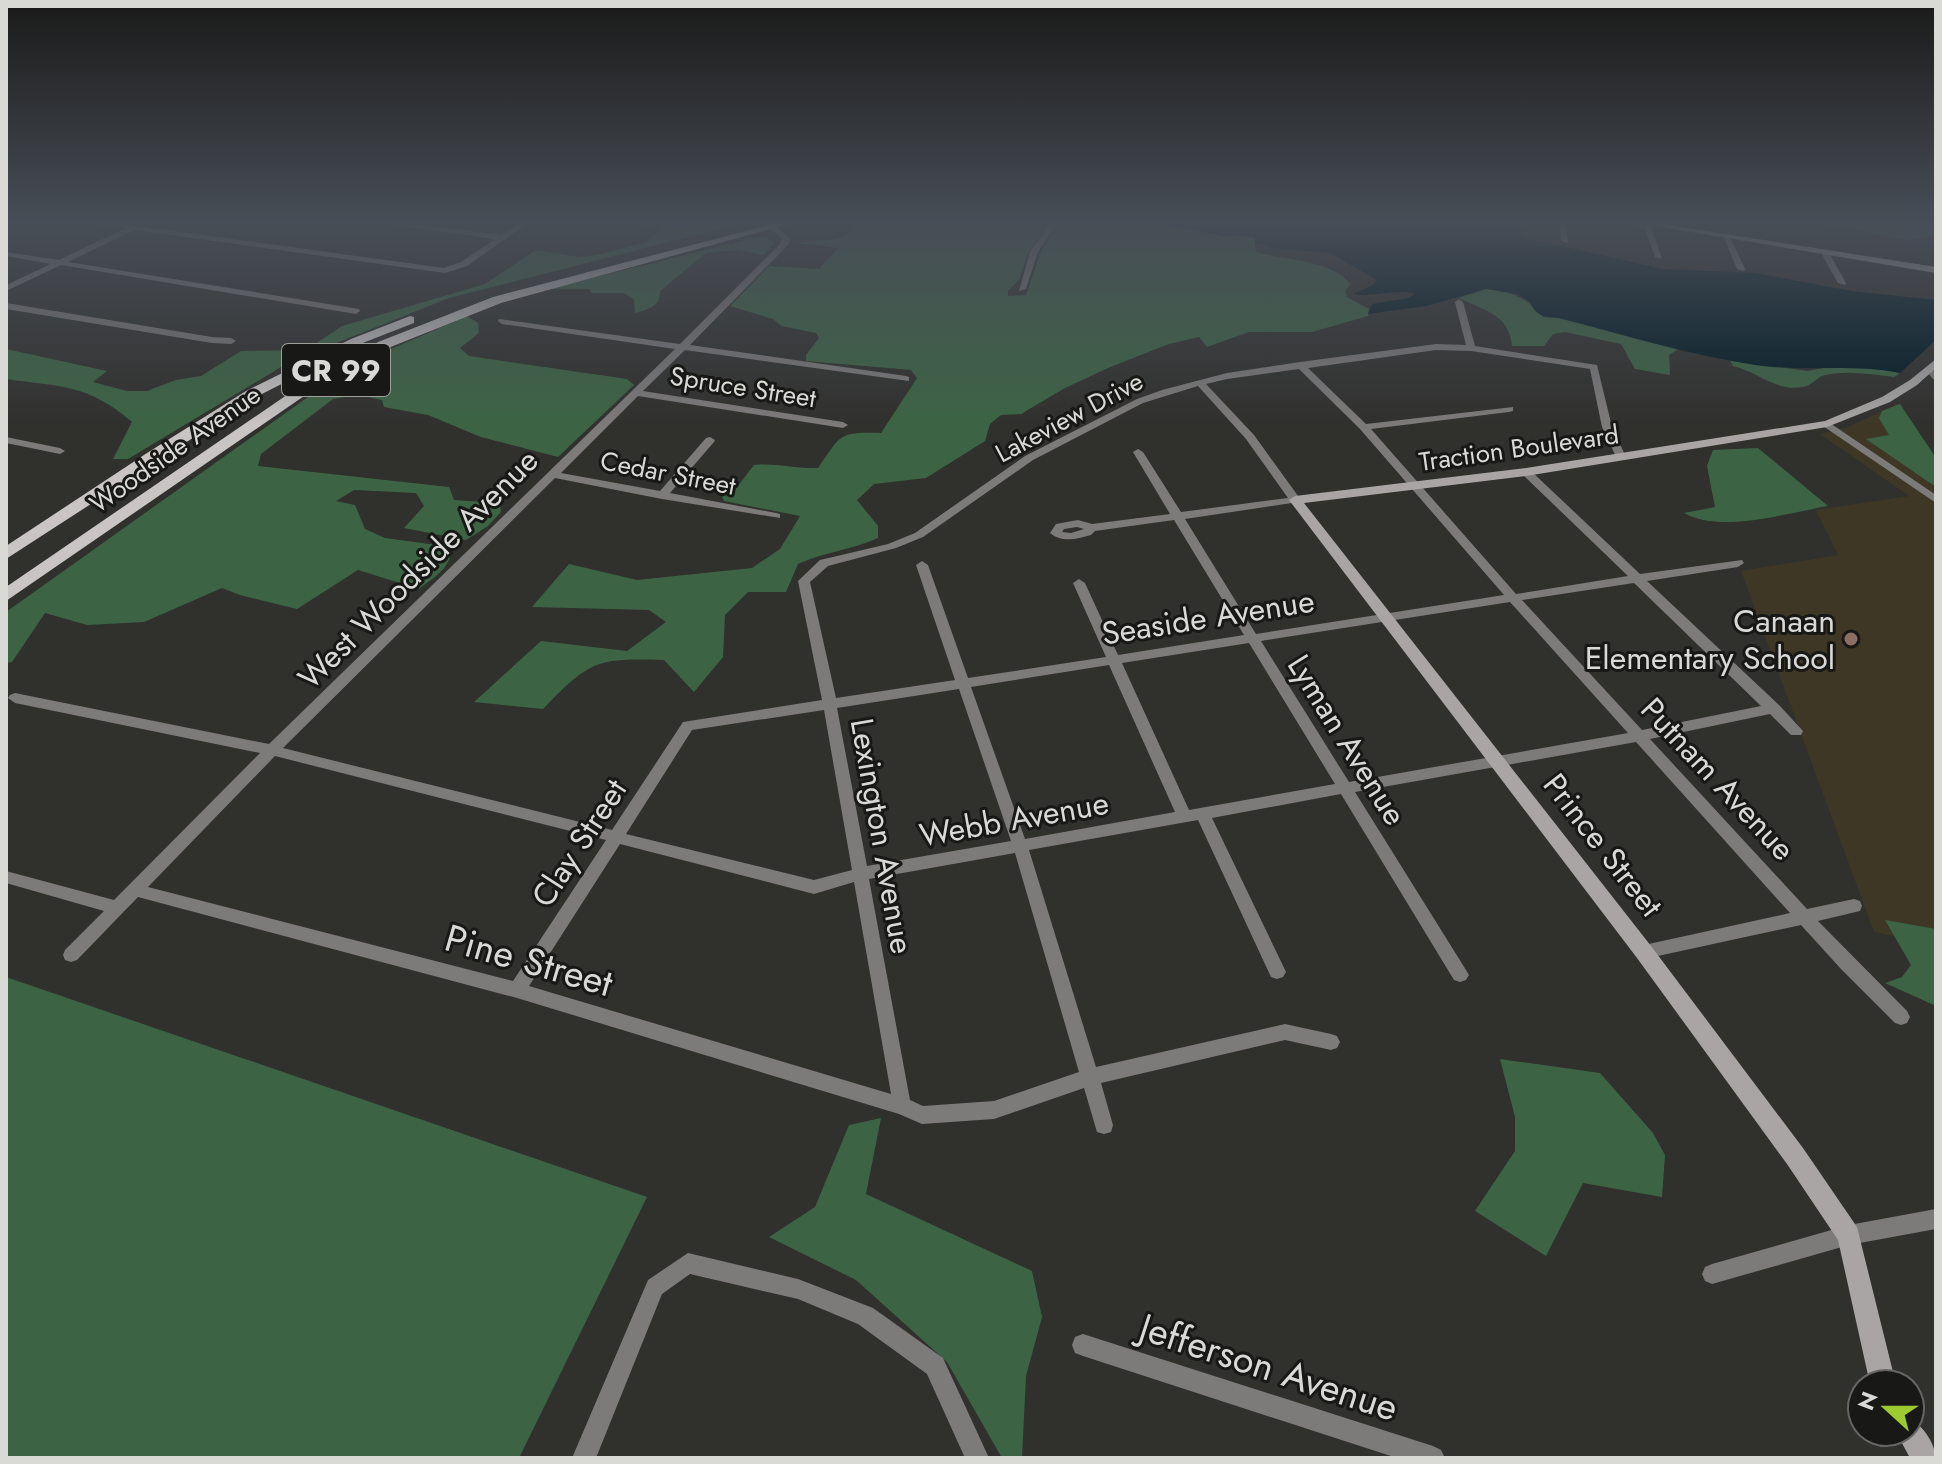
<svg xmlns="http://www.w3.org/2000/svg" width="1942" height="1464" viewBox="0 0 1942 1464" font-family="Jost,sans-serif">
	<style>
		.education { fill: #3e3725 }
		.forest { fill: #3c6444 }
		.water { fill: #001a25 }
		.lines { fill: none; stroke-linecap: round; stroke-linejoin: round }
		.street { fill: #7d7a7a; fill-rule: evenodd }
		.secondary { fill: #a8a5a4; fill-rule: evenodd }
		.primary { fill: #c9c5c4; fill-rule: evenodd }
		.education-dot { fill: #8d6e63; stroke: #181816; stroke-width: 3 }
		.labels { text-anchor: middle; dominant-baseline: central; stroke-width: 6; stroke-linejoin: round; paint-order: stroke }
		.far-street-label { font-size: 26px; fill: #d9d9d6; stroke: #181816 }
		.shield { fill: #181816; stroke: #9f9f9c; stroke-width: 2 }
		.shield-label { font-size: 30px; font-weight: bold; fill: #d9d9d6 }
		.street-label { font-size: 32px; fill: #d9d9d6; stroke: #181816 }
		.poi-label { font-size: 32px; fill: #d9d9d6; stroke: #181816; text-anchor: end }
		.near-street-label { font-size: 38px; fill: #d9d9d6; stroke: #181816 }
	</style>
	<rect width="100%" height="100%" fill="#30302d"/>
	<!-- education -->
	<path class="education" d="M1897,404L1936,466V945L1874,932L1741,571L1838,555L1816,510L1909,496L1820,434L1848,427Z"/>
	<!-- forest -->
	<g class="forest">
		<path d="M713,223H743L449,298L291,361L128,459H113L132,422C88,384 61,387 6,379V349L107,371L93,382L127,391H147L176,380L201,376L241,351L306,350L342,326L485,284L536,250L578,257L597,255L646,242L663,227Z"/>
		<path d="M854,223H1049L1028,253L1019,280L1008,290V296L1026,295L1041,251L1059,223H1160L1228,237L1235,235L1255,238L1256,252C1283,260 1333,260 1350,284L1345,291L1347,297L1369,309L1368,316L1312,332H1249L1207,347L1199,337L1169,344L1108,368L1065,388L1021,414L1001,415L990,424L985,441L926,478L874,484L857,500L878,526V538C852,550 824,552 798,564L786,592H748L725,615L723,657L694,692L664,660C597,658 590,660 543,709L474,702L541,641L627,651L666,622L649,610L532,607L569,564L637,580L752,568L780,549L800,516L724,501L722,497L737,487L754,465C777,463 795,469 818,468C842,434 838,432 881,433L917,378L911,370L806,361V355L819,338L816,333L782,326L773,319L730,306L769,266L819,269L838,248L797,243C817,238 846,246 854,223Z"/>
		<path d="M1823,223H1936V235L1906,240Z"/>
		<path d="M763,236L774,242L764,255L738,250L706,253L660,291C660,307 649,309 635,313L634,299L624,293H591L590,289H547Z"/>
		<path d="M1486,289C1512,292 1526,297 1543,317L1559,318L1680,348L1669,355L1670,375L1635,369L1621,344L1565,332L1553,334L1544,346H1512C1509,314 1485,311 1459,298Z"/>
		<path d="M467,316L478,323L479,333L460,348L469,356L627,379L634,385L558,457L481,437L428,415L384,407L382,400L358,395L333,399L261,454L258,466L449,487L454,500L500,503L501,512L488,526L466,540L404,528L424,506L416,493L354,490L336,501L355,505L365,529L385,538L451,547C453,567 433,578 419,589L358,570L297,609L240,595L222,588L144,622L87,625L45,613L12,662L6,663V612L322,387L389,350Z"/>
		<path d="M1730,360L1807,371L1836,366L1872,367L1900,373L1894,377C1871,374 1848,370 1825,375C1817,377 1811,386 1803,387C1776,392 1759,372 1733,366Z"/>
		<path d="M1900,404L1936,458V487L1866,439L1889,435L1879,418L1882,411Z"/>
		<path d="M1758,448L1828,506C1787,513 1721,534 1684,513L1715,507L1707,466L1713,450Z"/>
		<path d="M1885,920L1936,929V1006L1885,983L1902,977L1911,965Z"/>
		<path d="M6,977L647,1197L519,1458H6Z"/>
		<path d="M1500,1059L1600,1073L1653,1133L1665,1155L1662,1197L1583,1183L1546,1256L1475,1211L1515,1151V1117Z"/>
		<path d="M881,1118L866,1194L1032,1271L1042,1317L1026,1376L1022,1458H1002L947,1362L856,1280L769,1237L815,1207L849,1125Z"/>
	</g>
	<!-- water -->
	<path class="water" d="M1160,223H1503L1516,226L1527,238L1663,269L1756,273L1852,291L1936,300V340L1900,373C1849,363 1800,373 1749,364C1685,354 1621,334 1559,318C1544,317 1536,316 1530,302L1517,294L1486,289L1427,306L1368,314L1372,304L1408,298L1415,294C1396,288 1372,298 1353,294L1371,286L1377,280L1330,253L1269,248L1265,245L1255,243V238L1235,235L1228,237Z"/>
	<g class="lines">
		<!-- street -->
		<g class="street">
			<path d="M100,223H116L444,268L461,262L495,239L394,225L391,223H407L501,235L520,223H528L467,266L445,273L135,230L68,262L359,309L360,311L356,314L61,265L6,291V285L51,264L6,256V252L59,260L126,228L103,225Z"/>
			<path d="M642,223H706L688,227L646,225Z"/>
			<path d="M758,223C771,223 782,228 790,239L788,245L690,345L906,376L909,377V381L685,350L643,391L843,422L848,425L843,428L638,396L561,473L660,491L706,438L710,437L715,440L714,442L670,493L776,513L780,514V518L662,499L555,478L283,748L612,830L683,722L822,700L798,581L820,560L888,544L915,533L1025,456L1137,399L1162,390L1227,373L1300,362L1436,344L1466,345L1455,302L1459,299L1463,302L1475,346L1597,365L1612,427L1626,457L1625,459H1617L1602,427L1590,369L1471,351L1436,350L1308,368L1366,424L1513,407V411L1509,412L1371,429L1516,594L1628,576L1522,474V470H1530L1640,574L1742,560L1744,563L1738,567L1647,581L1779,705L1803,731L1801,735H1791L1770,714L1650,739L1807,909L1854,899L1860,901L1862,906L1860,911L1818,921L1907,1011L1910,1017L1907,1023L1901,1025L1895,1023L1841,969L1801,925L1644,959L1638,957L1636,952L1638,947L1644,945L1790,913L1636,742L1355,792L1466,970L1469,975L1466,980L1460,982L1454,980L1341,794L1212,818L1286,972L1283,977L1277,979L1271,977L1198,820L1029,850L1096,1067L1285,1024L1331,1034L1337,1036L1340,1042L1337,1048L1331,1050L1285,1040L1101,1083L1113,1125L1111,1132L1104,1134L1097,1132L1084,1088L994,1119L922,1124L899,1114L517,998L138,897L77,960L71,962L65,960L63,955L65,950L104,911L6,883V871L114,900L260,753L15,703L8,698L10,695L15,693L269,744L675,349L502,324L498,321L499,319L680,344L780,244L782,239L778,234ZM1299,369L1360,429L1504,595L1256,634L1185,519L1299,502L1301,500L1254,435L1206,384L1227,379ZM1198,386L1246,439L1288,498L1181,512L1143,452L1138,449L1133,452L1170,514L1092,524L1078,520L1056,524L1050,533C1062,543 1077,539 1091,535L1095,531L1174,520L1244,635L1118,655L1085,583L1079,579L1073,583L1106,657L968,678L928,565L922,561L916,565L955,680L836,698L810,582L828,566L896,548L923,537L1033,460L1143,403ZM1077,527L1084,529L1071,533L1062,532L1064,529ZM1634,583L1761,706L1642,730L1522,600ZM1510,602L1628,733L1349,782L1261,641ZM1249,643L1335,784L1189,810L1122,663ZM1109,665L1175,812L1025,839L971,687ZM959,689L1011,841L867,866L837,708ZM824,710L852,870L814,880L626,834L692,730ZM275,756L606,840L513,981L148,887ZM620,844L814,894L854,882L891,1094L529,986ZM1015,853L1079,1072L994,1101L923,1106L910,1100L869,879Z"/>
			<path d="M1050,223H1057L1038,252L1026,289L1019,291L1030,252Z"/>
			<path d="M1559,223H1566L1568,243L1561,241Z"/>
			<path d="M1630,223L1651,226L1662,259L1655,257L1645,229Z"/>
			<path d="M1722,233L1729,235L1745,269L1744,271L1737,269Z"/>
			<path d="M1821,249L1828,251L1846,283L1845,285L1838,283L1820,251Z"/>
			<path d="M6,303L212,337L231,338L236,341L231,344L212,343L6,309Z"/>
			<path d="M1930,366L1936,371V380L1933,379L1925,369Z"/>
			<path d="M1827,421L1936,495V503L1823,426L1822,424Z"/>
			<path d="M6,437L60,448L65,451L60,454L6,443Z"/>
			<path d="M1936,1209V1229L1849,1245L1712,1284L1705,1281L1702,1274L1705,1267L1712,1264L1849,1225Z"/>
			<path d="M688,1253L798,1279L873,1308L943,1358L989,1458H965L927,1374L858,1324L798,1299L690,1274L662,1294L596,1458H572L648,1280Z"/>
			<path d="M1083,1334L1433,1446L1441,1450L1445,1458H1397L1083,1356L1075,1353L1072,1345L1075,1337Z"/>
		</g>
		<!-- secondary -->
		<g class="secondary">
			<path d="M1638,223H1655L1936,267V273Z"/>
			<path d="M1936,359V368L1917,385L1890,402L1827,427L1526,476L1304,503L1651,946L1803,1148L1857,1227L1896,1384H1870L1838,1240L1787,1164L1637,958L1289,500L1295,496L1526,468L1825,421L1882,397L1910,380Z"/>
			<path d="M1910,1419C1923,1425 1935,1444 1936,1458H1910L1896,1432H1910Z"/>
		</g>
		<!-- primary -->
		<g class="primary">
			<path d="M776,223H792L501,303L388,348L307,394L6,601V587L297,388L378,342L493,297Z"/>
			<path d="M410,316L414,317V323L360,344L256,397L6,559V546L147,453L246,391L351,339Z"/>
		</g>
	</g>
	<!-- sky -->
	<linearGradient id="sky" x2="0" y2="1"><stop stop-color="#1a1a19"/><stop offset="0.52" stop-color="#484e57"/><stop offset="1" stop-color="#484e57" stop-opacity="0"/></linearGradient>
	<rect width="1942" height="427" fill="url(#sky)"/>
	<!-- markers -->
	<circle class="education-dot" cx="1851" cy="639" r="8"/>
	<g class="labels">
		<!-- far-street labels -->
		<g class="far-street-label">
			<text transform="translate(743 387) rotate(9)">Spruce Street</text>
			<text transform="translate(1069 417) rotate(-28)">Lakeview Drive</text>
			<text transform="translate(1519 448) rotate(-8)">Traction Boulevard</text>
			<text transform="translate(175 449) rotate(-35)">Woodside Avenue</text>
			<text transform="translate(668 473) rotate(11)">Cedar Street</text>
		</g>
		<!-- shield labels -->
		<rect class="shield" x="282" y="344" width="108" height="52" rx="6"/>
		<g class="shield-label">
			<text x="336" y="370">CR 99</text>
		</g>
		<!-- street labels -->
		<g class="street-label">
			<text transform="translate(418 569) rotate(-45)">West Woodside Avenue</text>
			<text transform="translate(1208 617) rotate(-9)">Seaside Avenue</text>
			<text transform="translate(1347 740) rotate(58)">Lyman Avenue</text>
			<text transform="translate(1718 779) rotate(47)">Putnam Avenue</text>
			<text transform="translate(1014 819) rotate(-10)">Webb Avenue</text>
			<text transform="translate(882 836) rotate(80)">Lexington Avenue</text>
			<text transform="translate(579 843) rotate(-57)">Clay Street</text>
			<text transform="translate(1603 845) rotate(52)">Prince Street</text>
		</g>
		<!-- poi labels -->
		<g class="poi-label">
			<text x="1835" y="621">Canaan<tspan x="1835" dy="37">Elementary School</tspan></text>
		</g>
		<!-- near-street labels -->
		<g class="near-street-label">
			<text transform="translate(529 960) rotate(16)">Pine Street</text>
			<text transform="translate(1269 1367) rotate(18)">Jefferson Avenue</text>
		</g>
	</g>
	<!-- border -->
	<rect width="1942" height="1464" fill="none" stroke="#d9d9d6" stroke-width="16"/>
	<!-- north arrow -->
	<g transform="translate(1886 1408) rotate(291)"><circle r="38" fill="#181816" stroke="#656563" stroke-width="2"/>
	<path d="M0-6L14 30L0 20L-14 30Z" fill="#9dca30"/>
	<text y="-12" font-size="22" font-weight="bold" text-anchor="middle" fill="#d9d9d6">N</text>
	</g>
</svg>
